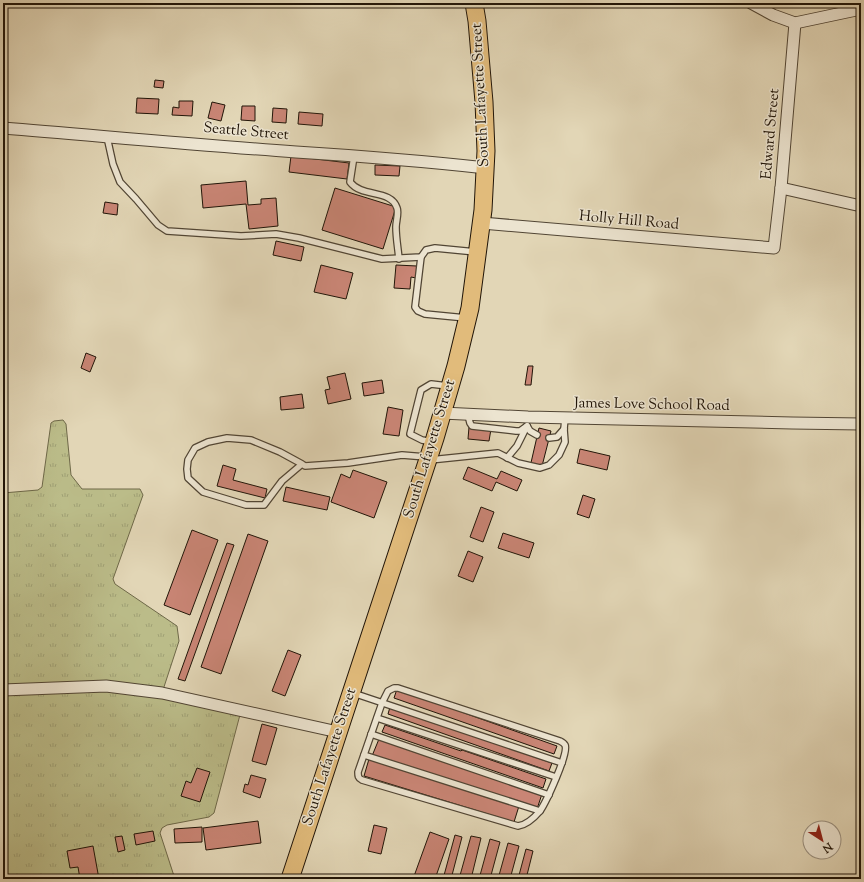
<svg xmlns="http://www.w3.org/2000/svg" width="864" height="882" viewBox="0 0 864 882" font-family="'Sorts Mill Goudy',serif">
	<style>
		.grass { fill: url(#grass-tufts); stroke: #6e6848 }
		.building { fill: #c98575; stroke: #211508 }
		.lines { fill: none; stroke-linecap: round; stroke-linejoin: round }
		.service-casing { stroke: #514534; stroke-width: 8 }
		.minor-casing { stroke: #514534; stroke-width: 13 }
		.primary-casing { stroke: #211508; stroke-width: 19 }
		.service { stroke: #ece4d0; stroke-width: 5.5 }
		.minor { stroke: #ece4d0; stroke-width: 11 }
		.primary { stroke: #e1bb7b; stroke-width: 17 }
		.labels { text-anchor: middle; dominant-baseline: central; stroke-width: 3; stroke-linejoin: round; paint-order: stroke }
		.street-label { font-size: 15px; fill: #211508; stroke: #ece4d0 }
	</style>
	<defs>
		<pattern id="grass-tufts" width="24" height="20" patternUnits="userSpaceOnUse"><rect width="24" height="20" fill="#bbbc89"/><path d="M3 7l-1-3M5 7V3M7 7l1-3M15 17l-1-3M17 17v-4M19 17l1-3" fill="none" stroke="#a0a175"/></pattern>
	</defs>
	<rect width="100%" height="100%" fill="#e2d6b6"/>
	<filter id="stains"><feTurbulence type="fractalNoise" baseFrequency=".005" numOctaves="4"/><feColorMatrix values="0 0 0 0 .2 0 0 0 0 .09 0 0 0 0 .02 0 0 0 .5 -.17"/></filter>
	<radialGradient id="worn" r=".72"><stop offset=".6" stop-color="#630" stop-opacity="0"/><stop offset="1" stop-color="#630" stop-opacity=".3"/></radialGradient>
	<!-- grass -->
	<path class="grass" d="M63,420L66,424L71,475L82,489H140L143,495L113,579L115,584L177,626L179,641L162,693L241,711L214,813L209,817L167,825L162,828L160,833L175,879H3V493L38,490L42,487L51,423L54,421Z"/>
	<!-- building -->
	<g class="building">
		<path d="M155,80L164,81L163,88L154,87Z"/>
		<path d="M137,98L159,99L158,114L136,113Z"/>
		<path d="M179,101H193L192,116L172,115L173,107L179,108Z"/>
		<path d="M212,102L225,105L221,121L208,118Z"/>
		<path d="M242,106H255V121L241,120Z"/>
		<path d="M273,108L287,109L286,123L272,122Z"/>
		<path d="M299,112L323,114L322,126L298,124Z"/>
		<path d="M291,156L349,163L347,179L289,172Z"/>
		<path d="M375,165L400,166L399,176L375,175Z"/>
		<path d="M246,181L248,205L261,204V199L276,198L278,226L249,229L246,204L203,208L201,185Z"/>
		<path d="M335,188L396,207L383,249L322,230Z"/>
		<path d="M105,202L118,204L117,215L103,213Z"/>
		<path d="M276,241L304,247L301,261L273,255Z"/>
		<path d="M321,265L353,273L346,299L314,292Z"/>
		<path d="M396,265L417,266L416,278L411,277L410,289L394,288Z"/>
		<path d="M86,353L96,357L90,372L81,368Z"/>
		<path d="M528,366H533L531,385H525Z"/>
		<path d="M345,373L351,399L328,404L325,390L330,389L327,377Z"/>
		<path d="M382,380L384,393L364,396L362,383Z"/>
		<path d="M302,394L304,408L281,410L280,397Z"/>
		<path d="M388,407L403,410L399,436L383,434Z"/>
		<path d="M469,427L491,429L489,441L468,439Z"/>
		<path d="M539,428L551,431L541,470L530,467Z"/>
		<path d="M580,449L610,456L607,470L577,463Z"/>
		<path d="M223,465L236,469L233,480L267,489L265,498L217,486Z"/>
		<path d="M468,467L497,479L501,471L522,480L517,491L496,482L492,491L463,479Z"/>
		<path d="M353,470L387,482L374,518L331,502L341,474L350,478Z"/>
		<path d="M286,487L330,497L327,510L283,501Z"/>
		<path d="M583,495L595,499L589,518L577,514Z"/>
		<path d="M481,507L494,512L483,542L470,537Z"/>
		<path d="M192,530L218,540L190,615L164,605Z"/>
		<path d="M503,533L534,543L529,558L498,548Z"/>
		<path d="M248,534L268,541L221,674L201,667Z"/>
		<path d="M227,543L234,545L185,681L178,679Z"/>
		<path d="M468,551L483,557L473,582L458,576Z"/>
		<path d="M288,650L301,655L285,696L272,691Z"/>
		<path d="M397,689L557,746L554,754L394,698Z"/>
		<path d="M390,707L552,763L549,771L388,714Z"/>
		<path d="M262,724L277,728L266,765L252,761Z"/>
		<path d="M385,725L461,751L462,750L546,779L543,788L382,732Z"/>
		<path d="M379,739L542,794L537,809L372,756Z"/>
		<path d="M369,759L519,806L514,822L364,776Z"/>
		<path d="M197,768L210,772L200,802L181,796L186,781L191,783Z"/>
		<path d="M251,775L266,779L260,798L243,792L245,784L248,785Z"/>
		<path d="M258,821L261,843L206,850L203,828Z"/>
		<path d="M374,825L387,828L381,854L368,851Z"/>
		<path d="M202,827V842L175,843L174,829Z"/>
		<path d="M153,831L155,841L136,845L134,834Z"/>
		<path d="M430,832L449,839L435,879H413Z"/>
		<path d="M455,835L462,837L451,879H443Z"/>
		<path d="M122,836L125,850L118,852L115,837Z"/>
		<path d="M471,836L481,838L471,879H459Z"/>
		<path d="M490,839L500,842L490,879H479Z"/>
		<path d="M508,843L519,846L510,879H498Z"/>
		<path d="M93,846L99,879H80L78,867L70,868L67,851Z"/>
		<path d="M526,849L533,851L526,879H518Z"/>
	</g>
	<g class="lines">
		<defs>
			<g id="service">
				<path d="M107,137L113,164L120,182L136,199L158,225L167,231L241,236L276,234L299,238L382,259L421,257L426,250L435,248L476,252"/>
				<path d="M354,156L350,182C362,198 391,189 397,208C399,213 396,221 396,227C396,238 398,248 399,259"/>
				<path d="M421,257L415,307L418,311L425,314L466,318"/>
				<path d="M468,415L470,423L472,426L516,431H520L527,426"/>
				<path d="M527,426L530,431L537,435"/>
				<path d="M549,438L557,437L564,429"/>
				<path d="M432,442L422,440L410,434L421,390L431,384L448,386"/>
				<path d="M507,458L517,446L527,426"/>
				<path d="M430,460L498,453L518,463L540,468L549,465L559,455L565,442L564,429L565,418"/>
				<path d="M302,464L282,481L264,505H246L203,492L188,478L187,469L188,460L195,448L208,442L227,438L251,440L280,452L302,464L305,466L348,463L402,455L426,457"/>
				<path d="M394,688H398L560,741C562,742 564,743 565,745C569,753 546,802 540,811C534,818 527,825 518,826L362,780C358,778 358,776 358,772L382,703L388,691Z"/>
				<path d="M353,693L562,763"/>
				<path d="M377,718L556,777"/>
				<path d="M371,734L549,795"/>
				<path d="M364,755L540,811"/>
			</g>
			<g id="minor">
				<path d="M751,3L773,15L795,23L861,9"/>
				<path d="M3,128C101,136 198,145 296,152C359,156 423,161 486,168"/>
				<path d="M781,188L861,206"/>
				<path d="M482,223L774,248L781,188L795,23"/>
				<path d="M442,413L528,417L792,423L861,424"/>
				<path d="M3,690L106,686L162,693L338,732"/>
			</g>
			<path id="primary" d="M290,879L435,438L456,366L470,308L483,210L486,151L484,102L477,21L474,3"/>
		</defs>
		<!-- service casing -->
		<use href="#service" class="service-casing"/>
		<!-- minor casing -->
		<use href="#minor" class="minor-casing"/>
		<!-- primary casing -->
		<use href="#primary" class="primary-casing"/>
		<!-- service -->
		<use href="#service" class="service"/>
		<!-- minor -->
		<use href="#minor" class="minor"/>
		<!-- primary -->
		<use href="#primary" class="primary"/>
	</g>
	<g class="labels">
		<!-- street labels -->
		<g class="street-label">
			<text transform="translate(481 95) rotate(-93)">South Lafayette Street</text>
			<text transform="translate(246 132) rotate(5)">Seattle Street</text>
			<text transform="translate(771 134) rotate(-85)">Edward Street</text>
			<text transform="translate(629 221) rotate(5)">Holly Hill Road</text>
			<text transform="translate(652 405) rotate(1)">James Love School Road</text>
			<text transform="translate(430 449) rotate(-73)">South Lafayette Street</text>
			<text transform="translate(330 757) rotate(-72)">South Lafayette Street</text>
		</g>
	</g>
	<!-- margin -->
	<rect width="864" height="882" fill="none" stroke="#e2d6b6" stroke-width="16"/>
	<rect x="4" y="4" width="856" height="874" fill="none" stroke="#211508" stroke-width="2"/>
	<rect x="8" y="8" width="848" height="866" fill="none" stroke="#211508"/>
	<!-- north arrow -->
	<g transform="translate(822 840) rotate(144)"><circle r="19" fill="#ece4d0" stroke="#9b9180"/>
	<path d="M0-3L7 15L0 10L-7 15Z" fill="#8f2418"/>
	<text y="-6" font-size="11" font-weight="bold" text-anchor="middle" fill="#211508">N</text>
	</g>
	<rect width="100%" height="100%" filter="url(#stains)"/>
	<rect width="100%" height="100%" fill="url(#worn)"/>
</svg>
